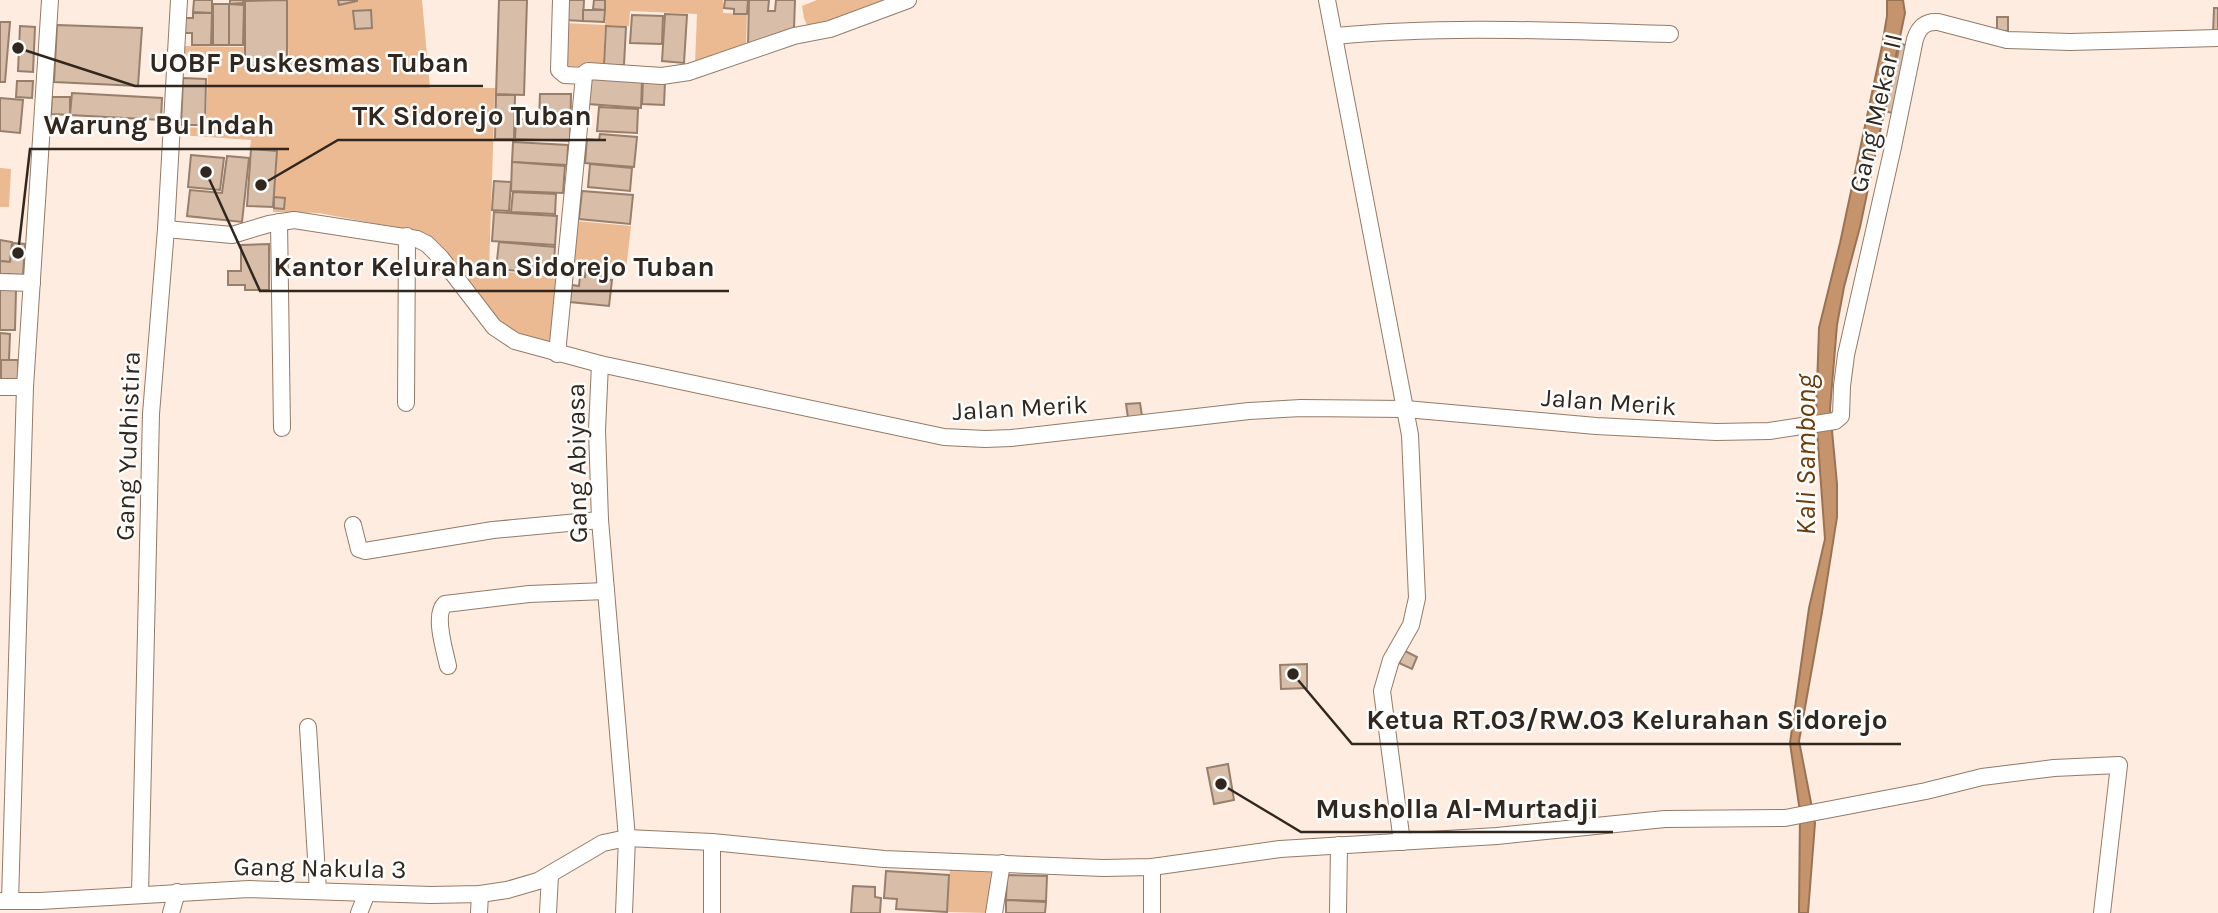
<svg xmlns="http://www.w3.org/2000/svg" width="2218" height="913" viewBox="0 0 2218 913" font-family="Karla,sans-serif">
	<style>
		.green { fill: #ebb992 }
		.water { fill: #c6946c; stroke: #997355; stroke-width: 2 }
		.building { fill: #d8bea9; stroke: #987f6c; stroke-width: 2 }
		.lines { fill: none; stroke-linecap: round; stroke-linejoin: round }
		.street-casing { stroke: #947b69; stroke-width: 18 }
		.street { stroke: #fff; stroke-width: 16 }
		.labels { text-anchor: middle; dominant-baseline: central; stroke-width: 5; stroke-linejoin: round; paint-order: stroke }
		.street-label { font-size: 26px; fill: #31271f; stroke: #fcfdfc }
		.water-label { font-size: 28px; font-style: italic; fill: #6d3c0d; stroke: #fcfdfc }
		.leader { fill: none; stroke: #31271f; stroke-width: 2.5 }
		.callout-dot { fill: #31271f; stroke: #fcfdfc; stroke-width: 2.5 }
		.callout-label { font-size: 28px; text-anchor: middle; font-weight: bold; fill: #31271f; stroke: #fcfdfc; stroke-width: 5; stroke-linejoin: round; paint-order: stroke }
	</style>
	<rect width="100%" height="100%" fill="#fdecdf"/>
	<!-- green -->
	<g class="green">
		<path d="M286,0H422L430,88H495L489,270L559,277L552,348L510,334L414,231L319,213L273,212L277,150L250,148L251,140L179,135V127L206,128L208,69L181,68L183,46L244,47V67H289Z"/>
		<path d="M606,0H723V13L747,14L746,46L695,64L697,14L630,11L629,26L605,25L603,68L561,66L564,23L605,25Z"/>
		<path d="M817,0H889L831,21L808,27L804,18L802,6Z"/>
		<path d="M0,168L11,169L9,207H0Z"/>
		<path d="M576,221L631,226L626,270L572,263Z"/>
		<path d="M950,869L991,871L988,913L947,912Z"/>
	</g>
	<!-- water -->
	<path class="water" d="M1887,0H1903L1905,13L1860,227L1844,287L1837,325L1830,409L1837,484V517L1822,612L1799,741L1815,823L1808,913H1799L1800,812L1790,743L1809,608L1825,539L1816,416L1819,328L1840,243L1882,46L1887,16Z"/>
	<!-- building -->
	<g class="building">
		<path d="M194,0H212V13L193,12Z"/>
		<path d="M230,0H243V3L230,4Z"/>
		<path d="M287,0V65L245,66V1Z"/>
		<path d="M338,0H357V1L339,5Z"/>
		<path d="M499,0H527L524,95L496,94Z"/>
		<path d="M565,0H584L583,21L564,20Z"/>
		<path d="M594,0H605V10L593,9Z"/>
		<path d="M725,0H748L747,14H734V9L724,8Z"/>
		<path d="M749,0H769L768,11H775L776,0H795L794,28L748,45Z"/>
		<rect x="213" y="4" width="16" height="41"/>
		<path d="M229,4L244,5L243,45H229Z"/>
		<path d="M2214,8H2218V34H2213Z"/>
		<path d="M371,10L372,28L355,29L353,11Z"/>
		<path d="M583,10H605L604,22L583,21Z"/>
		<path d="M193,13H212L211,45H192V33H185V18H193Z"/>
		<path d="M665,14L687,15L684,63L662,61Z"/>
		<path d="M632,15L663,16L662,44L630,43Z"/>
		<rect x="1997" y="17" width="11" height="14"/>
		<path d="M0,22H10L5,82H0Z"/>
		<path d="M57,25L142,28L138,86L54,82Z"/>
		<path d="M20,26L35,27L33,72L18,71Z"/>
		<path d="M606,26L626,27L624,65H604Z"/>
		<path d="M1900,44L1911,46L1896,114L1885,111Z"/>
		<path d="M590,77L642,81L641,108L588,104Z"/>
		<path d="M183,78L206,79L205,125H181Z"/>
		<path d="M643,80L665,82L664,105L642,104Z"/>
		<path d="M17,81H33L32,98L16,97Z"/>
		<path d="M72,93L162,98L161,120L70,115Z"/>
		<path d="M540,94H571L570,141L515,139L516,119L539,120Z"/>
		<path d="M496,95H515L514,139H495Z"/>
		<path d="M52,97H70V115L51,114Z"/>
		<path d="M0,98L23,100L20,133L0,131Z"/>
		<path d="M599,107L638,109L637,133L597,131Z"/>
		<path d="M600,134L637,137L634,167L585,163L587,139L599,140Z"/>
		<path d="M513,142L568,145L567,165L512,162Z"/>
		<path d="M251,149L277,151L273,207L247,206Z"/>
		<path d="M191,155L224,158L220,190L188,187Z"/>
		<path d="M227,156L249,158L242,222L187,216L190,190L222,193Z"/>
		<path d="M512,162L565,166L563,193L511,191Z"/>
		<path d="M590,164L632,168L630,191L588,187Z"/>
		<path d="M494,181L511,182L509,211L492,210Z"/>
		<path d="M582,191L633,195L630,224L579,219Z"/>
		<path d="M513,192L556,194L555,214L511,212Z"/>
		<path d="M274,197L285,198L284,209L274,208Z"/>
		<path d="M494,212L557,216L555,245L492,241Z"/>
		<path d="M0,240L12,242L10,262L0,261Z"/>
		<path d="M499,242L555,247L553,274L496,269Z"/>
		<path d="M13,243L25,244L23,275L0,274V261L10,262Z"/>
		<path d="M269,244V290H245V285H228V271H241V245Z"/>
		<path d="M586,267L604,268L603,279L612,280L609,306L570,302L572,285L579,286L580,276L585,277Z"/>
		<path d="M0,290H16L15,330H0Z"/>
		<path d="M0,333L10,334L9,360H0Z"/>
		<rect x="1" y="360" width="17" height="20"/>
		<path d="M1140,403L1142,416L1128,418L1126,404Z"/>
		<path d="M1405,651L1417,657L1412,669L1399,663Z"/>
		<path d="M1307,664V688L1281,689L1280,665Z"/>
		<path d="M1228,764L1234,800L1214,804L1207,768Z"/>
		<path d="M886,871L949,875L947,912L896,909L897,899L884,898Z"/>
		<path d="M1007,875L1047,876L1046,901L1006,900Z"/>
		<path d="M853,886L875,887V897L881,898L880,913H851Z"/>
		<path d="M1006,900L1046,902L1045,913H1006Z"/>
	</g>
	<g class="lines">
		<defs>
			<g id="street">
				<path d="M1327,0L1410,435L1417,598L1411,625L1391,660L1382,691L1402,842"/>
				<path d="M1335,36C1446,25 1559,31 1670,34"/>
				<path d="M584,76L585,73L588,71L662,76L689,72L794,36L830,29L908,0"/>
				<path d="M279,222L282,428"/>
				<path d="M166,229L232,235L269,224L294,220L417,239L427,244L441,258L494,327L515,341L600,364L944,437L985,439L1011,438L1249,411L1301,408L1406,409L1596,426L1716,432L1769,431L1835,421L1841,416L1842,386L1846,355L1893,147L1915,39C1919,27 1925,21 1938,22L2007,40L2070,42L2218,38"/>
				<path d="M0,282L32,283"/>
				<path d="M557,354L584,76L565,75L559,70L561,0"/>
				<path d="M600,364L597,430L600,520L627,838L624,913"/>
				<path d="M0,387H25"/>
				<path d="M406,403L407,236"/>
				<path d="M353,525L359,549L365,551L493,530L600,520"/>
				<path d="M448,666C445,651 433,615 445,604L529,594L606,591"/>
				<path d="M308,727L318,891"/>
				<path d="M712,842V913"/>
				<path d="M1152,867V913"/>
				<path d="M140,894L151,414L166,229L179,0"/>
				<path d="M0,901H40L249,889L431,895L480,894L507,890L538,881L603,843L627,838L712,842L884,859L1103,868L1152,867L1280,849L1497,836L1665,819L1785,818L1926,791L1982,777L2054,768L2119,765L2102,913"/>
				<path d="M10,901L25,387L50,0"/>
				<path d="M171,913L177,892"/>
				<path d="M359,913L367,893"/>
				<path d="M479,913L480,894"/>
				<path d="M548,913L550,875"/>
				<path d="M994,913L1002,863"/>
				<path d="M1338,913L1339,845"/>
			</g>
		</defs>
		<!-- street casing -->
		<use href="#street" class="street-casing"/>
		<!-- street -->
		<use href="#street" class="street"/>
	</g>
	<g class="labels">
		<!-- street labels -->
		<g class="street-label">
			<text transform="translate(1876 113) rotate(-77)">Gang Mekar II</text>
			<text transform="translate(1609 402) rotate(4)">Jalan Merik</text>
			<text transform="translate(1020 408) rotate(-3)">Jalan Merik</text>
			<text transform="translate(128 446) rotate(-88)">Gang Yudhistira</text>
			<text transform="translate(577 463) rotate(-91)">Gang Abiyasa</text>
			<text transform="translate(320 868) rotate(1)">Gang Nakula 3</text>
		</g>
		<!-- water labels -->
		<g class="water-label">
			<text transform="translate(1805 455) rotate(-90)">Kali Sambong</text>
		</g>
	</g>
	<!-- callouts -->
	<path class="leader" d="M18 48L135 86H483M261 185L338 140H606M18 253L30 149H289M206 172L260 291H729M1293 674L1352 744H1901M1221 784L1301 832H1613"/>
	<g class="callout-dot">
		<circle cx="18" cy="48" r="7"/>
		<circle cx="261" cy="185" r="7"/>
		<circle cx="18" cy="253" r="7"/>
		<circle cx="206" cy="172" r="7"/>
		<circle cx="1293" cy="674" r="7"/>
		<circle cx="1221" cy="784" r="7"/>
	</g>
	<g class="callout-label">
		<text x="309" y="72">UOBF Puskesmas Tuban</text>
		<text x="472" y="125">TK Sidorejo Tuban</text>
		<text x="159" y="134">Warung Bu Indah</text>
		<text x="494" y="276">Kantor Kelurahan Sidorejo Tuban</text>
		<text x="1627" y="729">Ketua RT.03/RW.03 Kelurahan Sidorejo</text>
		<text x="1457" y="818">Musholla Al-Murtadji</text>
	</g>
</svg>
